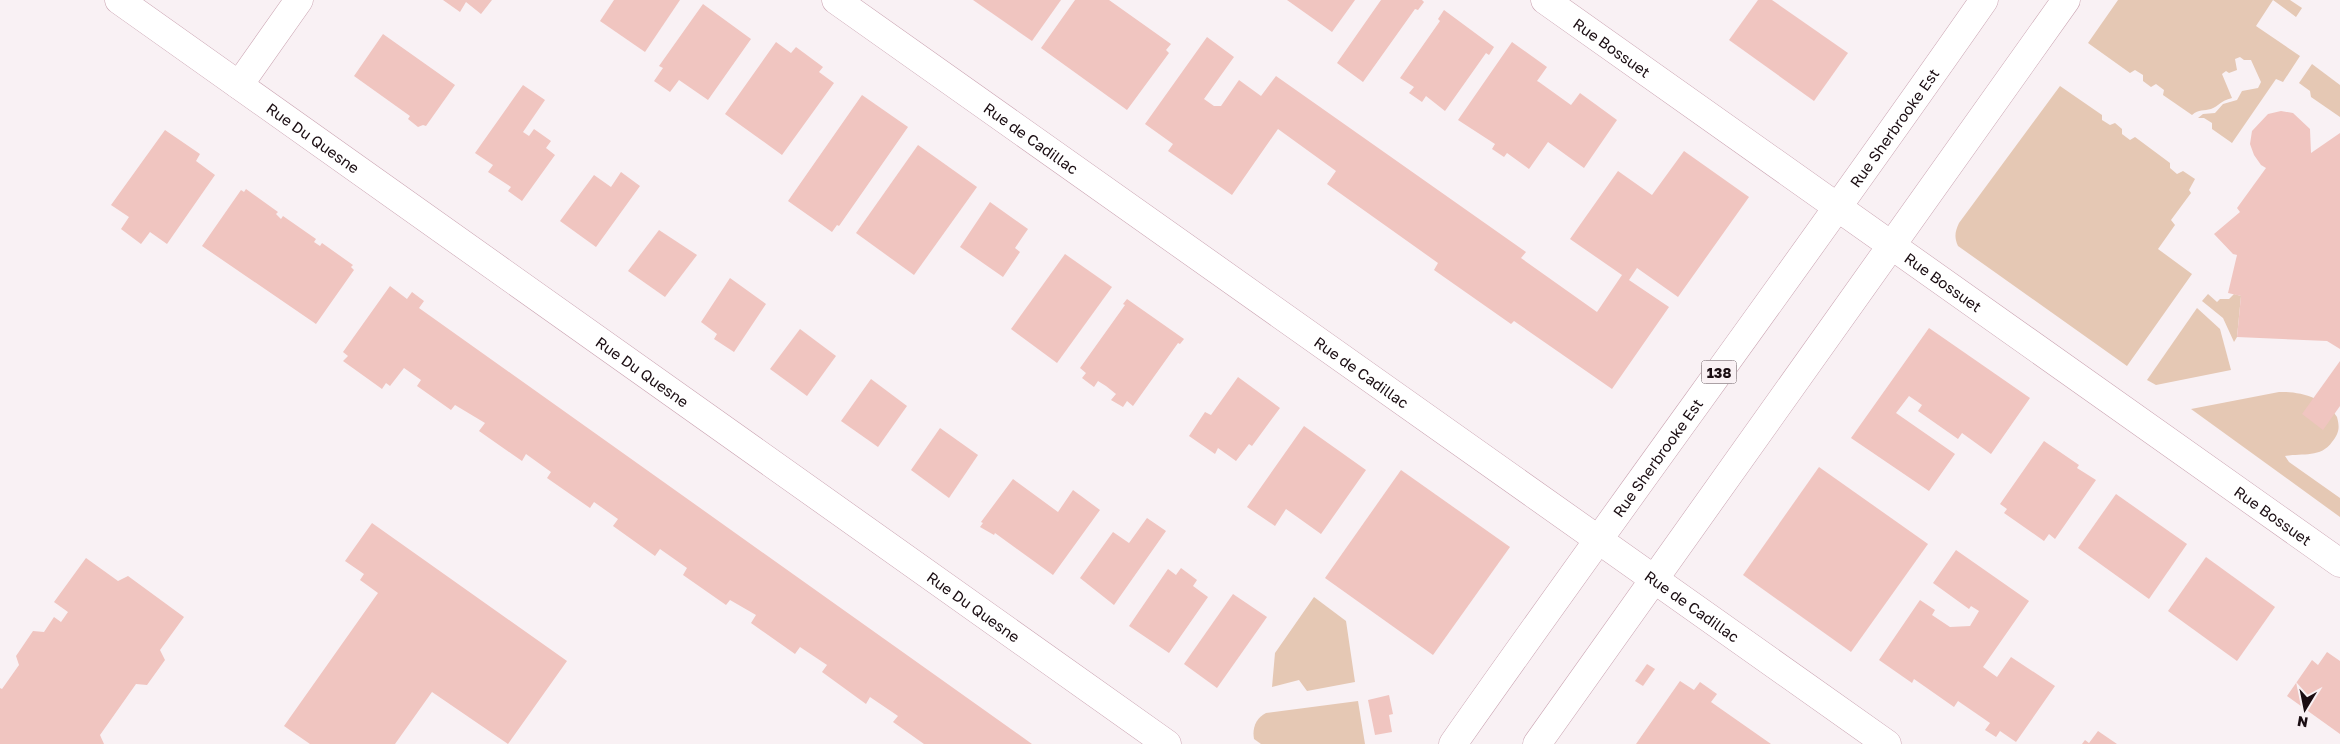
<svg xmlns="http://www.w3.org/2000/svg" width="2340" height="744" viewBox="0 0 2340 744" font-family="'Golos Text',sans-serif">
	<style>
		.green { fill: #e5c8b4 }
		.building { fill: #f0c5c0 }
		.lines { fill: none; stroke-linecap: round; stroke-linejoin: round }
		.minor-casing { stroke: #caa3b1; stroke-width: 29 }
		.major-casing { stroke: #caa3b1; stroke-width: 29 }
		.minor { stroke: #fff; stroke-width: 28 }
		.major { stroke: #fff; stroke-width: 28 }
		.labels { text-anchor: middle; dominant-baseline: central; stroke-width: 5; stroke-linejoin: round; paint-order: stroke }
		.shield { fill: #f9f1f4; stroke: #5d5156; stroke-width: 1 }
		.shield-label { font-size: 14px; font-weight: bold; fill: #1a0d12 }
		.street-label { font-size: 15px; fill: #1a0d12; stroke: #f9f1f4 }
	</style>
	<rect width="100%" height="100%" fill="#f9f1f4"/>
	<!-- green -->
	<g class="green">
		<path d="M2118,0H2290L2302,8L2296,17L2273,0L2256,26L2300,56L2283,82L2276,79L2232,143L2212,129V123L2204,118H2198L2203,114L2215,113L2223,104L2237,100L2242,91L2258,88L2261,82L2251,60H2244L2240,57L2235,59L2237,70L2229,73L2226,71L2222,74L2232,98C2220,101 2219,106 2211,109C2204,111 2199,109 2192,115L2163,95L2164,90L2156,84L2151,87L2143,81V75L2135,70L2130,73L2088,43Z"/>
		<path d="M2312,64L2340,85V117L2311,97L2310,91L2299,83Z"/>
		<path d="M2060,86L2102,115V120L2110,125L2115,123L2122,129V134L2130,140L2135,137L2170,163V168L2177,174L2183,171L2195,179L2189,190L2191,193L2171,220L2175,225L2158,249L2192,274L2127,366L1958,246C1954,237 1955,232 1959,223Z"/>
		<path d="M2208,294L2217,302L2220,299H2229L2234,294L2241,296L2237,337L2234,342L2223,318L2202,301Z"/>
		<path d="M2197,308L2220,329L2231,370L2156,385L2147,380Z"/>
		<path d="M2279,392C2299,391 2326,398 2337,417C2340,428 2339,433 2332,442C2321,458 2302,453 2285,456L2289,462L2340,498V517L2191,409Z"/>
		<path d="M1314,597L1346,621L1355,682L1307,691L1299,680L1272,687L1275,653Z"/>
		<path d="M1358,701L1365,744H1261L1254,739C1252,728 1256,718 1266,713Z"/>
	</g>
	<!-- building -->
	<g class="building">
		<path d="M443,0H492L481,14L466,2L460,12Z"/>
		<path d="M614,0H680L645,52L600,21Z"/>
		<path d="M973,0H1061L1032,41Z"/>
		<path d="M1075,0H1109L1171,44L1166,50L1169,53L1127,110L1041,48Z"/>
		<path d="M1287,0H1355L1332,32Z"/>
		<path d="M1381,0H1422L1424,2L1418,10L1415,9L1363,82L1337,63Z"/>
		<path d="M1758,0H1772L1848,53L1814,101L1729,40Z"/>
		<path d="M703,4L751,39L708,100L679,80L670,92L654,81L663,68L659,66Z"/>
		<path d="M1444,10L1494,47L1489,55L1486,53L1445,111L1426,96L1422,102L1409,93L1414,87L1400,78L1440,21L1438,19Z"/>
		<path d="M383,34L455,85L426,126L423,125L418,127L408,119L410,116L354,76Z"/>
		<path d="M1207,37L1234,57L1204,99L1214,106H1221L1239,80L1261,96L1276,76L1526,252L1521,258L1597,312L1622,275L1570,239L1618,171L1652,195L1684,151L1749,197L1678,297L1637,268L1629,280L1669,307L1612,389L1514,321L1511,324L1434,270L1438,263L1327,184L1336,171L1278,129L1232,195L1168,151L1173,144L1145,124Z"/>
		<path d="M776,42L791,53L796,47L823,67L819,72L834,83L782,155L725,114Z"/>
		<path d="M1512,42L1547,67L1537,81L1539,82L1571,105L1580,93L1617,120L1584,168L1548,142L1529,169L1507,153L1504,157L1492,149L1495,144L1458,120Z"/>
		<path d="M523,85L545,100L523,132L529,136L534,129L551,141L546,148L555,155L522,201L508,191L511,187L488,172L493,165L475,153Z"/>
		<path d="M862,95L908,127L839,226L837,225L832,232L788,201Z"/>
		<path d="M2281,111L2293,113L2310,129L2311,153L2340,133V349L2327,341L2237,337L2241,296L2228,293L2237,255L2233,254L2214,234L2240,212L2237,208L2266,168L2261,165L2254,155L2250,144L2252,131L2268,114Z"/>
		<path d="M165,130L200,154L196,161L215,175L167,244L150,232L141,244L121,229L129,217L111,205Z"/>
		<path d="M918,145L977,187L914,275L856,233Z"/>
		<path d="M621,172L640,186L596,247L560,221L594,175L611,187Z"/>
		<path d="M246,189L278,212L276,214L281,219L283,216L316,239L314,242L320,246L322,243L353,265L351,267L354,270L316,324L202,246L241,190L244,192Z"/>
		<path d="M990,202L1028,229L1015,248L1020,252L1003,277L960,247Z"/>
		<path d="M659,230L697,255L665,297L628,271Z"/>
		<path d="M1065,254L1112,287L1057,363L1011,329Z"/>
		<path d="M730,278L766,304L734,352L714,339L717,334L701,322Z"/>
		<path d="M390,286L407,299L412,292L424,301L419,308L1032,744H924L893,722L898,716L870,697L866,704L822,672L827,665L800,647L795,654L751,623L756,615L730,600L726,605L683,575L687,568L660,549L655,556L613,526L618,519L594,502L590,508L547,478L551,472L526,454L522,461L479,431L485,423L455,405L451,410L417,386L421,380L404,368L390,386L386,383L382,389L343,361L348,356L343,352Z"/>
		<path d="M1127,299L1184,339L1180,344L1178,343L1133,406L1127,401L1123,407L1111,400L1116,394L1106,386L1098,381L1094,387L1082,378L1086,373L1080,368L1125,305L1123,304Z"/>
		<path d="M1929,328L2030,398L1991,454L1962,433L1958,439L1918,411L1922,405L1909,396L1896,413L1955,454L1929,491L1851,438Z"/>
		<path d="M800,329L836,356L807,396L770,369Z"/>
		<path d="M2340,361V406L2323,430L2302,414Z"/>
		<path d="M1238,377L1280,408L1252,446L1249,444L1236,461L1218,448L1215,454L1189,436L1205,412L1211,415Z"/>
		<path d="M871,379L907,406L878,447L841,421Z"/>
		<path d="M1304,426L1366,470L1321,534L1286,509L1275,526L1247,507Z"/>
		<path d="M940,428L978,455L949,498L911,470Z"/>
		<path d="M2044,441L2079,465L2077,468L2096,480L2055,539L2049,534L2044,541L2004,513L2007,509L2000,504Z"/>
		<path d="M1819,467L1928,544L1851,652L1743,575Z"/>
		<path d="M1401,470L1510,547L1433,655L1325,578Z"/>
		<path d="M1013,479L1058,512L1073,490L1100,510L1053,575L995,533L994,535L980,527L983,523L981,522Z"/>
		<path d="M2116,494L2187,544L2149,599L2078,548Z"/>
		<path d="M1147,518L1166,531L1114,605L1080,578L1113,532L1129,543Z"/>
		<path d="M372,523L567,661L508,744L432,692L395,744H310L284,726L378,593L360,580L364,574L345,561Z"/>
		<path d="M1956,550L2029,601L1983,667L1997,677L2011,657L2055,686L2016,742L2000,731L1996,737L1985,730L1990,723L1958,701L1954,707L1914,679L1912,683L1879,660L1920,600L1935,610L1932,615L1950,627L1970,626L1979,611L1971,606L1969,609L1933,583Z"/>
		<path d="M2206,557L2275,607L2237,661L2168,611Z"/>
		<path d="M86,558L118,581L128,576L184,617L160,650L165,660L147,685L136,684L100,735L104,744H0V688L2,689L19,665L16,656L33,631L44,632L54,617L61,622L68,612L54,602Z"/>
		<path d="M1181,568L1197,580L1193,586L1208,597L1169,653L1129,626L1168,569L1176,575Z"/>
		<path d="M1233,594L1267,617L1217,688L1184,664Z"/>
		<path d="M2327,652L2340,661V734L2287,696L2312,660L2318,665Z"/>
		<path d="M1647,664L1655,669L1643,686L1635,681Z"/>
		<path d="M1680,681L1694,690L1700,682L1717,694L1711,702L1771,744H1636Z"/>
		<path d="M1389,695L1393,714L1389,715L1392,732L1375,735L1368,700Z"/>
		<path d="M2098,731L2117,744H2082L2085,740L2089,743Z"/>
	</g>
	<g class="lines">
		<defs>
			<g id="minor">
				<path id="s1" d="M119,0L1167,744"/>
				<path id="s2" d="M836,0L1887,744"/>
				<path id="s3" d="M1545,0L2340,563"/>
				<path d="M239,85L299,0"/>
			</g>
			<g id="major">
				<path id="s4" d="M1453,744C1628,495 1810,250 1984,0"/>
				<path d="M1537,744L2066,0"/>
			</g>
		</defs>
		<!-- minor casing -->
		<use href="#minor" class="minor-casing"/>
		<!-- major casing -->
		<use href="#major" class="major-casing"/>
		<!-- minor -->
		<use href="#minor" class="minor"/>
		<!-- major -->
		<use href="#major" class="major"/>
	</g>
	<g class="labels">
		<!-- shield labels -->
		<rect class="shield" x="1701.5" y="360.5" width="35" height="23" rx="4"/>
		<g class="shield-label">
			<text x="1719" y="372">138</text>
		</g>
		<!-- street labels -->
		<g class="street-label">
			<text stroke="none"><textPath href="#s3" startOffset="82">Rue Bossuet</textPath></text>
			<text stroke="none"><textPath href="#s4" startOffset="758">Rue Sherbrooke Est</textPath></text>
			<text stroke="none"><textPath href="#s1" startOffset="238">Rue Du Quesne</textPath></text>
			<text stroke="none"><textPath href="#s2" startOffset="239">Rue de Cadillac</textPath></text>
			<text stroke="none"><textPath href="#s3" startOffset="488">Rue Bossuet</textPath></text>
			<text stroke="none"><textPath href="#s1" startOffset="642">Rue Du Quesne</textPath></text>
			<text stroke="none"><textPath href="#s2" startOffset="644">Rue de Cadillac</textPath></text>
			<text stroke="none"><textPath href="#s4" startOffset="352">Rue Sherbrooke Est</textPath></text>
			<text stroke="none"><textPath href="#s3" startOffset="892">Rue Bossuet</textPath></text>
			<text stroke="none"><textPath href="#s2" startOffset="1049">Rue de Cadillac</textPath></text>
			<text stroke="none"><textPath href="#s1" startOffset="1048">Rue Du Quesne</textPath></text>
		</g>
	</g>
	<!-- north arrow -->
	<g transform="translate(2305 709) rotate(190)" stroke="#f9f1f4" stroke-width="4" paint-order="stroke">
	<path d="M0-4L9 19L0 12L-9 19Z" fill="#1a0d12"/>
	<text y="-8" font-size="14" font-weight="bold" text-anchor="middle" fill="#1a0d12">N</text>
	</g>
</svg>
